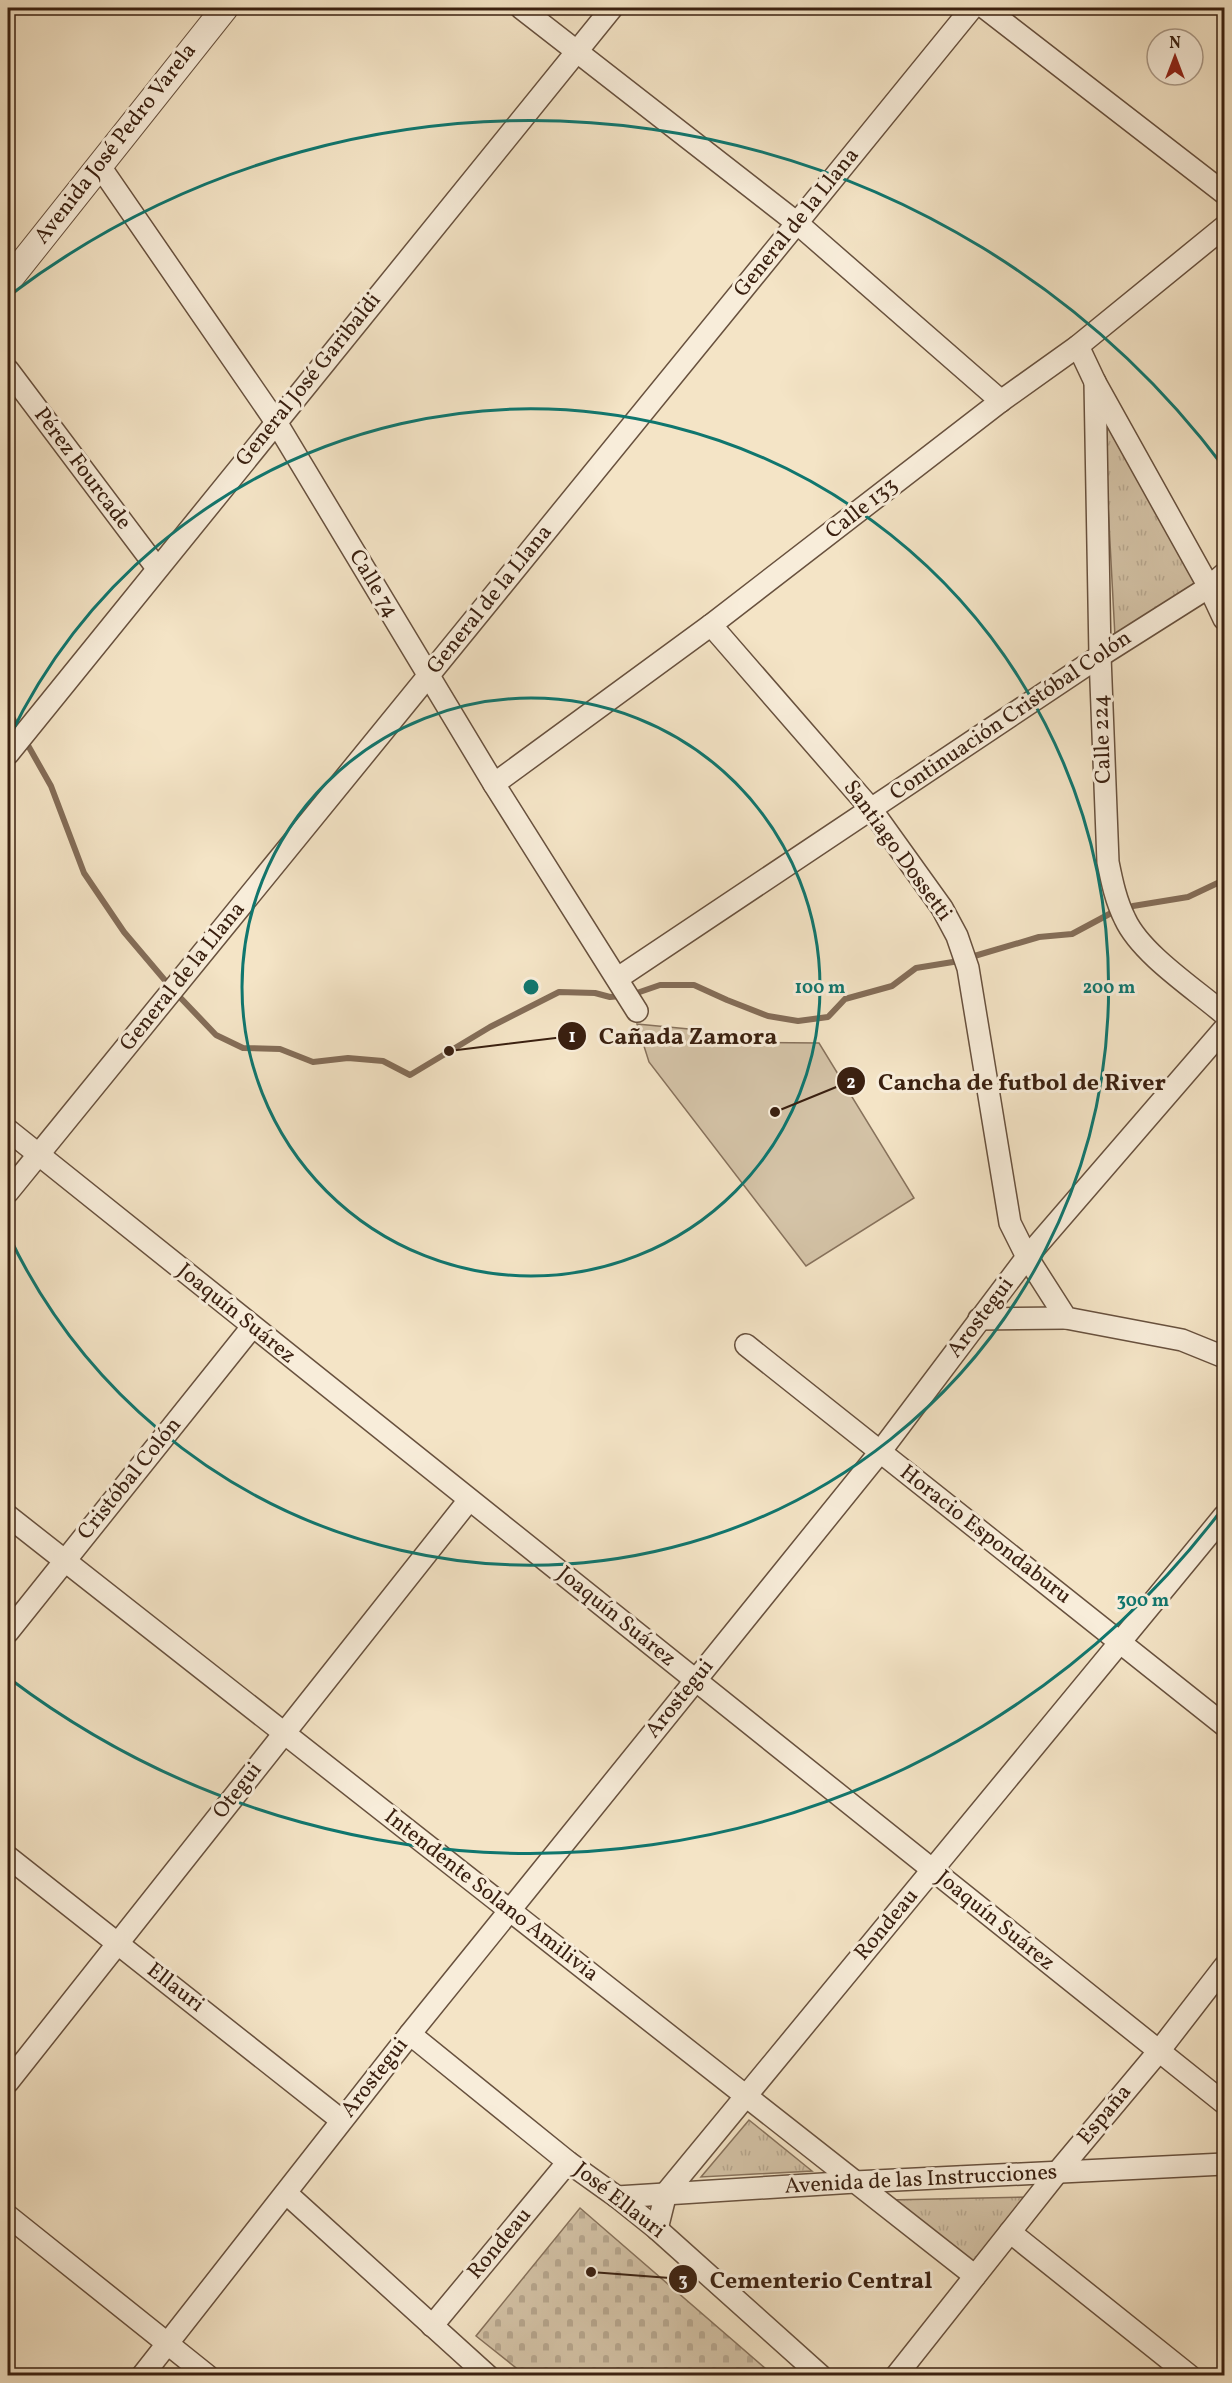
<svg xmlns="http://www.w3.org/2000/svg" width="1232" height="2383" viewBox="0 0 1232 2383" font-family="Vollkorn,serif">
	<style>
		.cemetery { fill: url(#cemetery-stones); stroke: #87725c; stroke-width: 1.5 }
		.park { fill: url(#park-tufts); stroke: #87725c; stroke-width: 1.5 }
		.pitch { fill: #d4c3a7; stroke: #87725c; stroke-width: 1.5 }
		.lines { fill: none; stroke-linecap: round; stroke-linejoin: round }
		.stream { stroke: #846d58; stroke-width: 6 }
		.minor-casing { stroke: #68513e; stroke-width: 24 }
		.tertiary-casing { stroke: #68513e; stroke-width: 28 }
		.minor { stroke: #f8edda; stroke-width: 21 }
		.tertiary { stroke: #f8edda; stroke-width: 26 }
		.ring { fill: none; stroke: #0f766e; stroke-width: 3 }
		.labels { text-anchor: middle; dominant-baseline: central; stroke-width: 6; stroke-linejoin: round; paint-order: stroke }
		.street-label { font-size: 22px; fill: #3a2010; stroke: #f8edda }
		.centre { fill: #0f766e; stroke: #f8edda; stroke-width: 3 }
		.ring-label { font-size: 18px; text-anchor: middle; font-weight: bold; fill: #0f766e; stroke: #f8edda; stroke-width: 6; stroke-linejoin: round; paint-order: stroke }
		.leader { fill: none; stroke: #3a2010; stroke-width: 2 }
		.callout-dot { fill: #3a2010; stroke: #f8edda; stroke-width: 2 }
		.mark-label { font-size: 18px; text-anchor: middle; font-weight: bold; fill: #fff }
		.callout-label { font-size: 24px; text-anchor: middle; font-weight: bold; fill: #3a2010; stroke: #f8edda; stroke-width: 6; stroke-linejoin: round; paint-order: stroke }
	</style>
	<defs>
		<pattern id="cemetery-stones" width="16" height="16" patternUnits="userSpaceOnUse" patternTransform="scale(1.5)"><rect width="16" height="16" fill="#d4c3a7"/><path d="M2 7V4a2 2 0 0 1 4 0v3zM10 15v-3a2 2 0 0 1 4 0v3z" fill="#b7a78f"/></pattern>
		<pattern id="park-tufts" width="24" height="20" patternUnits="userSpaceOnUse" patternTransform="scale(1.5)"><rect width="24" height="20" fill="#d4c3a7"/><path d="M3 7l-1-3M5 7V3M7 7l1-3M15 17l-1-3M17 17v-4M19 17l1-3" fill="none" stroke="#b7a78f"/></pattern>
	</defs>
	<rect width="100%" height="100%" fill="#f4e4c6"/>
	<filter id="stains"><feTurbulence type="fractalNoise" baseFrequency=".00333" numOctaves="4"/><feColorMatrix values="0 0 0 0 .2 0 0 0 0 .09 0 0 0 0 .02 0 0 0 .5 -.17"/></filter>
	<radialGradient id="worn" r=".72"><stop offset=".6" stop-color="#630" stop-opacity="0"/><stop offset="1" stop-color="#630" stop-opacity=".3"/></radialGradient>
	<!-- cemetery -->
	<path class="cemetery" d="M580,2208L773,2375H525L476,2336Z"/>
	<!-- park -->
	<g class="park">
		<path d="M1106,424L1197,585L1115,637L1104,429Z"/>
		<path d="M749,2120L812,2171L701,2177Z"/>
		<path d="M1028,2197L974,2268L889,2200Z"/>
	</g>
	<!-- pitch -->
	<path class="pitch" d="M637,1024L689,1029L720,1042L819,1043L914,1198L806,1266L649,1062Z"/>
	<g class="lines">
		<!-- stream -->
		<g class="stream">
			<path d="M8,710L51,786L84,873L124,932L174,991L216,1035L243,1048L280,1049L313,1062L348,1058L383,1061L410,1075L490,1027L559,992L595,993L610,997L621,996"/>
			<path d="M1133,906L1188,897L1224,880"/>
			<path d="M971,957L1039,937L1072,934L1115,911"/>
			<path d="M631,995L660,985H694L727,1000L768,1016L798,1021L828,1017L845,999L892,986L916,968L959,961"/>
		</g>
		<defs>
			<g id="minor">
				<path d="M521,8L797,223L1001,401"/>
				<path d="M985,8L1224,193"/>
				<path d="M99,165L276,422L494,784L637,1011"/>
				<path d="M1078,346L1095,382L1209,587L1224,619"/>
				<path d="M8,370L157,568"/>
				<path d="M1095,382L1100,656L1108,862C1112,882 1116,901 1125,919C1141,954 1195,989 1224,1014"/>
				<path d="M711,625L871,809L942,908L957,936L968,968L1010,1223L1027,1257L1066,1318L1182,1340L1224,1357"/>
				<path d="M8,754L612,8"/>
				<path d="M494,784L711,625L1001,401L1078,346L1224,227"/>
				<path d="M618,978L1100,656L1209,587L1224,574"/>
				<path d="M8,1130L1224,2103"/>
				<path d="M8,1192L972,8"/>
				<path d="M979,1319L1066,1318"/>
				<path d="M746,1345L1224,1725"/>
				<path d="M8,1516L975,2276"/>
				<path d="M8,1632L252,1327"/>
				<path d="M8,1857L341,2120"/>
				<path d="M410,2034L568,2162L617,2197L657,2229L821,2376"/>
				<path d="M8,2082L469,1500"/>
				<path d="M286,2193L488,2376"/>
				<path d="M617,2197L855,2182L1224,2164"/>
				<path d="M8,2216L208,2376"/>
				<path d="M657,2229L666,2193L1224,1516"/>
				<path d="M1010,2232L1190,2376"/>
				<path d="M432,2326L568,2162"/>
				<path d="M142,2376L410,2034L880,1452L1027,1257L1224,1029"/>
				<path d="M896,2376L1056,2174L1159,2051L1224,1967"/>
			</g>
			<path id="tertiary" d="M8,281L225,8"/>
		</defs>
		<!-- minor casing -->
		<use href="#minor" class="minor-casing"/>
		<!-- tertiary casing -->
		<use href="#tertiary" class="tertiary-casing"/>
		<!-- minor -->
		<use href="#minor" class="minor"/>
		<!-- tertiary -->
		<use href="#tertiary" class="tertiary"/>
	</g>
	<!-- distance rings -->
	<g class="ring">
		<circle cx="531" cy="987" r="289"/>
		<path d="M9 738A578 578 0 1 1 9 1236"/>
		<path d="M1223 1508A866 866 0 0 1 10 1679M10 295A866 866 0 0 1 1223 466"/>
	</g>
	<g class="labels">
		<!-- street labels -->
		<g class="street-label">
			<text transform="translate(116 144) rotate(-52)">Avenida José Pedro Varela</text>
			<text transform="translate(797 223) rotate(-51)">General de la Llana</text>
			<text transform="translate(309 380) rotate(-51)">General José Garibaldi</text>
			<text transform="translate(82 469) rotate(53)">Pérez Fourcade</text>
			<text transform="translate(862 509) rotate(-38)">Calle 133</text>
			<text transform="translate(373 584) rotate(59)">Calle 74</text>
			<text transform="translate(490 600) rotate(-51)">General de la Llana</text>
			<text transform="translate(1011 716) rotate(-34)">Continuación Cristóbal Colón</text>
			<text transform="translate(1103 739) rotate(-92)">Calle 224</text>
			<text transform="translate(897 851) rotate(54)">Santiago Dossetti</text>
			<text transform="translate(183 977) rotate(-51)">General de la Llana</text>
			<text transform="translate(236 1314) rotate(39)">Joaquín Suárez</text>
			<text transform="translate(981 1318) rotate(-53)">Arostegui</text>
			<text transform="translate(130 1479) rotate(-51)">Cristóbal Colón</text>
			<text transform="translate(985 1535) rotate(38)">Horacio Espondaburu</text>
			<text transform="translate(616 1617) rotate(39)">Joaquín Suárez</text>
			<text transform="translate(680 1699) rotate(-51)">Arostegui</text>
			<text transform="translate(238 1791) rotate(-52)">Otegui</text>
			<text transform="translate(491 1896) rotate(38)">Intendente Solano Amilivia</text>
			<text transform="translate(995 1921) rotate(39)">Joaquín Suárez</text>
			<text transform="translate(887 1925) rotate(-50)">Rondeau</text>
			<text transform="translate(175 1988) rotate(38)">Ellauri</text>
			<text transform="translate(375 2078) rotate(-52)">Arostegui</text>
			<text transform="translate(1105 2115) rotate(-50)">España</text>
			<text transform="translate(921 2180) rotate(-3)">Avenida de las Instrucciones</text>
			<text transform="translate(619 2201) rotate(38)">José Ellauri</text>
			<text transform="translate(500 2244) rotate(-50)">Rondeau</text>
		</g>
	</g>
	<circle cx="531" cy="987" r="9" class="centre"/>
	<g class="ring-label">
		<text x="820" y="993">100 m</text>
		<text x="1109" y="993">200 m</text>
		<text x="1143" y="1606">300 m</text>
	</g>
	<!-- callouts -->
	<path class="leader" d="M449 1051L572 1036M775 1112L851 1081M591 2272L683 2279"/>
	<g class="callout-dot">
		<circle cx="449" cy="1051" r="6"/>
		<circle cx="775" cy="1112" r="6"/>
		<circle cx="591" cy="2272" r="6"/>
		<circle cx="572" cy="1036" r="15"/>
		<circle cx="851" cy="1081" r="15"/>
		<circle cx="683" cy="2279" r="15"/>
	</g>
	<g class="mark-label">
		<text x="572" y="1042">1</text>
		<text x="851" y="1088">2</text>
		<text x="683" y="2286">3</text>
	</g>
	<g class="callout-label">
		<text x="688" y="1044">Cañada Zamora</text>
		<text x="1022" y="1090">Cancha de futbol de River</text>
		<text x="821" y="2288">Cementerio Central</text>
	</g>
	<!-- margin -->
	<rect width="1232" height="2383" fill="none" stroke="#f4e4c6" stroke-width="30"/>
	<rect x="9" y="9" width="1214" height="2365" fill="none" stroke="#3a2010" stroke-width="3"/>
	<rect x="15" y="15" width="1202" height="2353" fill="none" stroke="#3a2010" stroke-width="1.5"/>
	<!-- north arrow -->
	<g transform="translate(1175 57)"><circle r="28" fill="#f8edda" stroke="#ac9b89" stroke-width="1.5"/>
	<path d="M0-4.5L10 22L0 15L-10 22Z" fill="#8f2418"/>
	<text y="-9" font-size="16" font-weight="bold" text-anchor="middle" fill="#3a2010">N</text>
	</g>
	<rect width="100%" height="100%" filter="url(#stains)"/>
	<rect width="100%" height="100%" fill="url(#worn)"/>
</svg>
